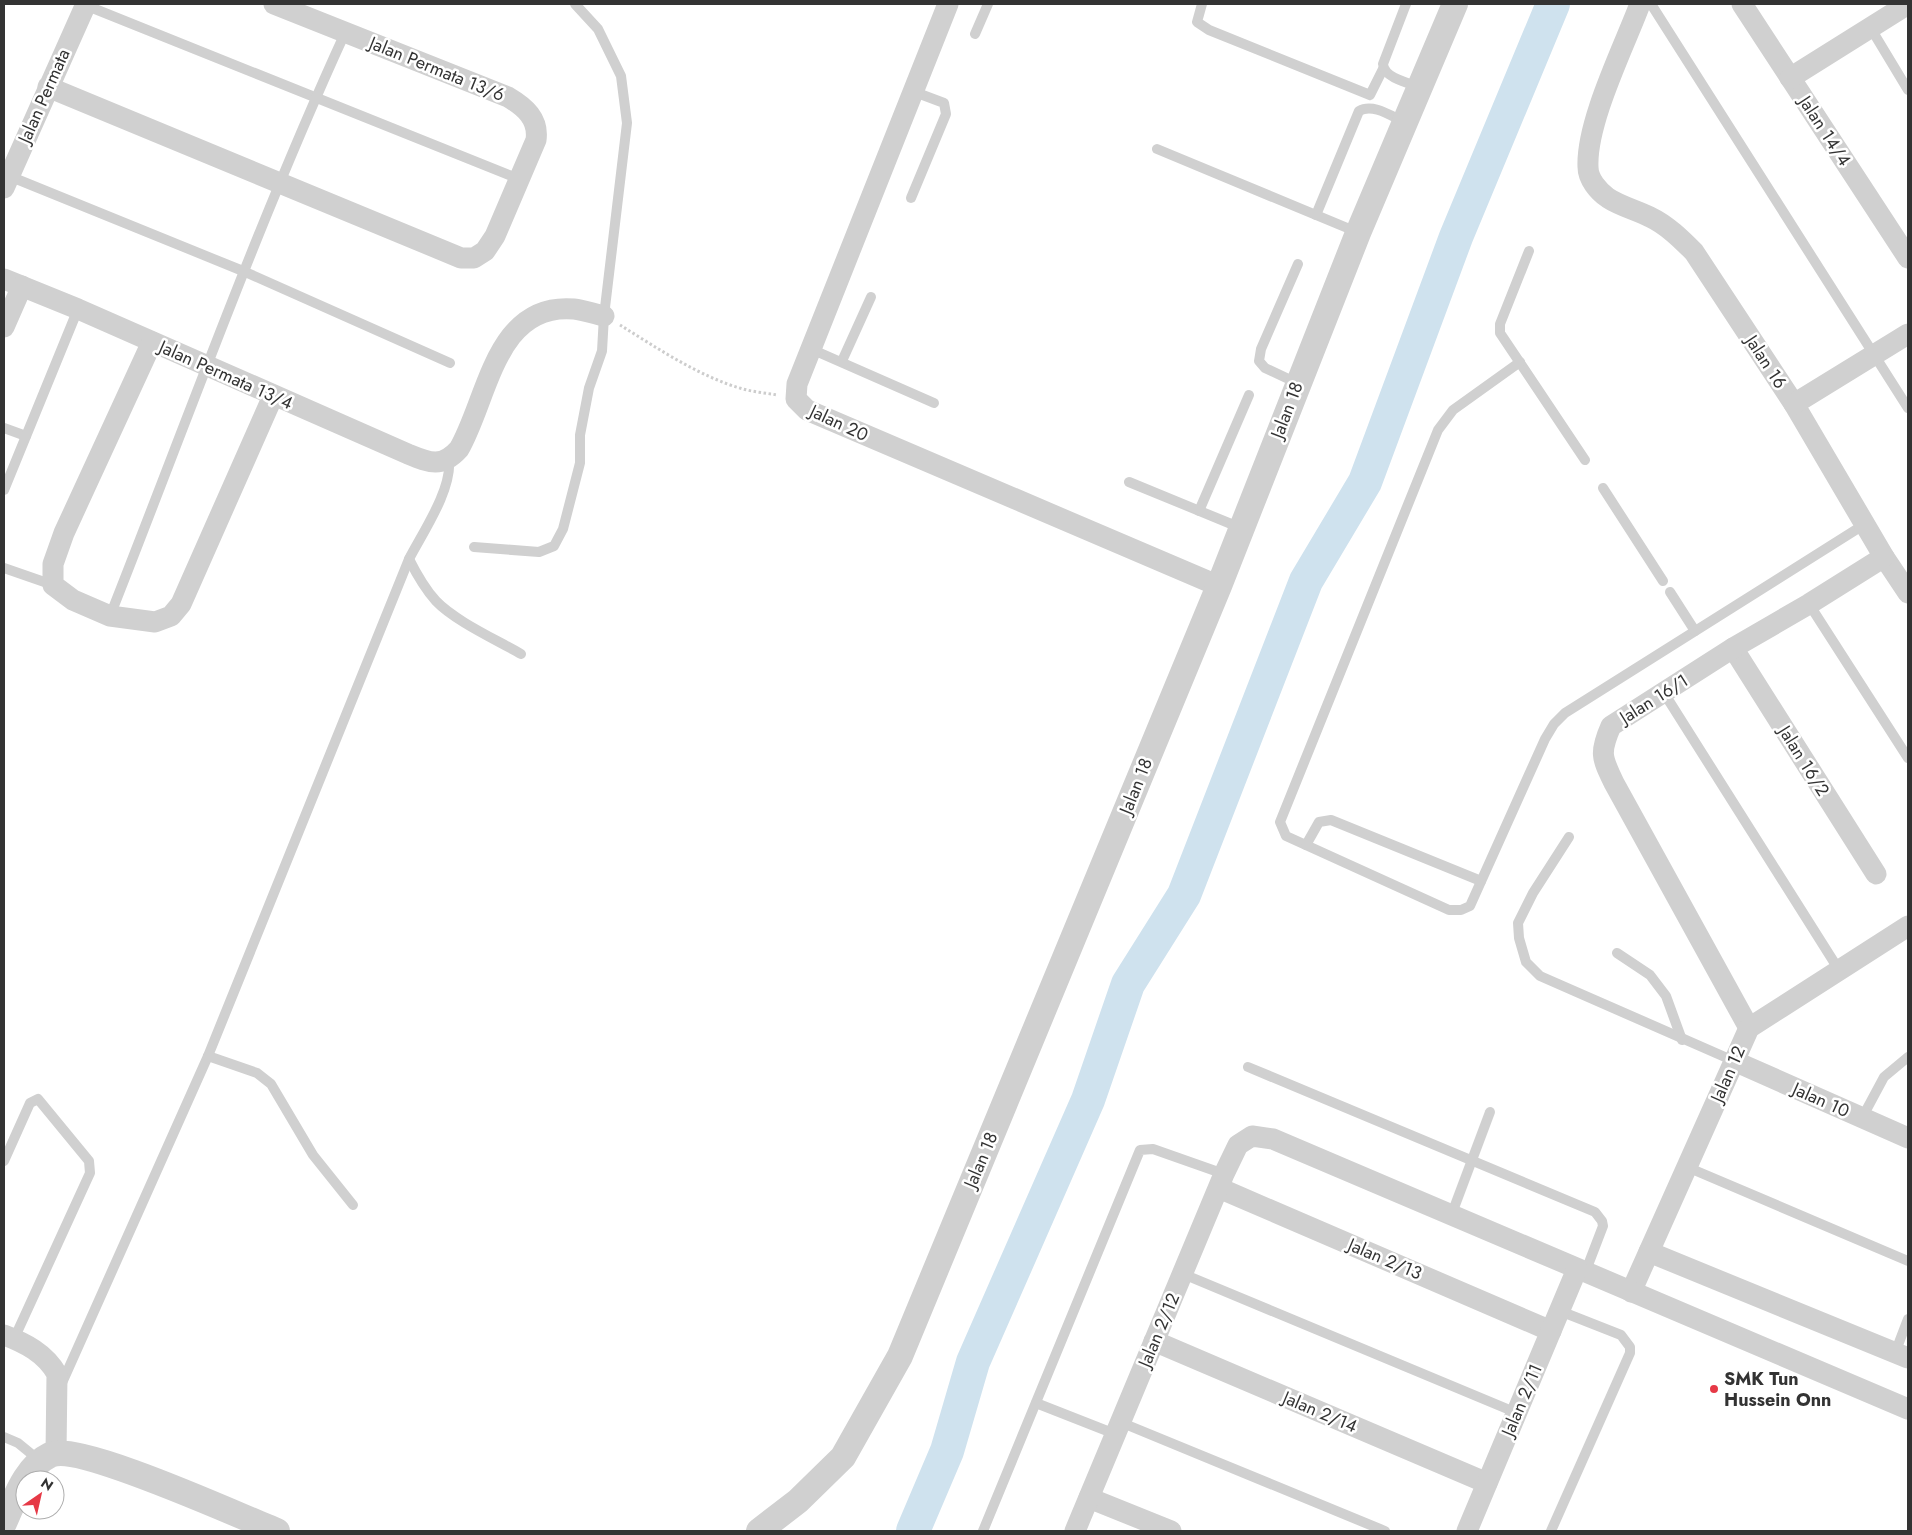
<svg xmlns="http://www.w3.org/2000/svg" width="1912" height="1535" viewBox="0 0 1912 1535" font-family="Jost,sans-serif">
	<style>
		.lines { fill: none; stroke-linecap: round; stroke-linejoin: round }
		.river { stroke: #cfe2ee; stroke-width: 34 }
		.path { stroke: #cdcdcd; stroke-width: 3; stroke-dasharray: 2.5 2.5; stroke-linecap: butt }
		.service { stroke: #d0d0d0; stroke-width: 10 }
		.minor { stroke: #d0d0d0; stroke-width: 21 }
		.tertiary { stroke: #d0d0d0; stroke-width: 26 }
		.poi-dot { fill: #e63946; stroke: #fff; stroke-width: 2 }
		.labels { text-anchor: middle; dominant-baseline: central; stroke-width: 5; stroke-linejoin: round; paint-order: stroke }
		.street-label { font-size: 18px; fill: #333; stroke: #fff }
		.poi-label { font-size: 18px; font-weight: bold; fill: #333; stroke: #fff; text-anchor: start }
	</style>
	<rect width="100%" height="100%" fill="#fff"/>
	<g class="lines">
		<!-- river -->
		<path class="river" d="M913,1531L947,1451L973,1362L1088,1100L1128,984L1184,895L1306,581L1365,482L1456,237L1553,4"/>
		<!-- path -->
		<path class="path" d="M620,325C657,348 700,377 743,389C754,392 766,393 777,395"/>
		<!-- service -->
		<g class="service">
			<path d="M1202,4L1197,22L1209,30L1370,95L1383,69"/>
			<path d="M1406,4L1383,64C1384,78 1408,83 1420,87"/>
			<path d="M1651,4L1908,408"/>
			<path d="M85,5L519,179"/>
			<path d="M1870,27L1908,90"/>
			<path d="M975,34L988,4"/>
			<path d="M1157,149L1357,232"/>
			<path d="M9,176L243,271L450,363"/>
			<path d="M911,198L946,114L944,103L912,91"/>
			<path d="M1316,215L1359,111C1373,103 1391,116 1404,122"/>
			<path d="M1529,251L1500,324V333L1585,460"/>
			<path d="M811,349L934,403"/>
			<path d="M842,361L871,297"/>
			<path d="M1520,362L1453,410L1438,430L1280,822L1286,836L1449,910H1461L1470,906L1545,739L1554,724L1565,713L1865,524"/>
			<path d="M1297,383L1265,368L1259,361L1261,349L1298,264"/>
			<path d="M4,428L26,436"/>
			<path d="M1129,482L1241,528"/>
			<path d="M1603,488L1663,581"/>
			<path d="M4,490L78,309"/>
			<path d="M1199,511L1249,395"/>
			<path d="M474,547L539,552L554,546L563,529L580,463V435L589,388L602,351L604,316L627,123L621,76L598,29L575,4"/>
			<path d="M409,559C417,575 425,589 436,601C455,621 497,640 521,654"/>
			<path d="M4,568L53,585"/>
			<path d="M1670,592L1695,631"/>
			<path d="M1809,604L1908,758"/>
			<path d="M110,616C187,421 258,223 345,33"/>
			<path d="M1664,693L1839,970"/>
			<path d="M1569,837L1533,893L1518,923L1519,938L1526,962L1540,976L1734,1061"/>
			<path d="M1306,845L1319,822L1331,820L1481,881"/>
			<path d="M1617,953L1650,975L1666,996L1682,1040"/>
			<path d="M208,1056L257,1073L271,1084L313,1155L353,1205"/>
			<path d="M1248,1067L1595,1212L1602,1221L1603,1226L1585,1273"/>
			<path d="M1862,1118L1884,1077L1908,1057"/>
			<path d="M4,1161L30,1103L38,1099L89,1161L90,1173L14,1339"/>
			<path d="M1687,1167L1908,1261"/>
			<path d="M1451,1216L1490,1112"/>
			<path d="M1183,1274L1517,1413"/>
			<path d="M1895,1353L1908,1319"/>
			<path d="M62,1383L208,1056L409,559C423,532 452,490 449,460"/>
			<path d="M1036,1403L1115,1434"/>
			<path d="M1120,1422L1385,1531"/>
			<path d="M4,1437L18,1443L40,1461"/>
			<path d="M983,1531L1140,1150L1153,1149L1224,1174"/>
			<path d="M1551,1531L1630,1353V1347L1621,1335L1560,1311"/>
		</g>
		<!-- minor -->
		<g class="minor">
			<path d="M948,4L797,384L796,399L807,410L1219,586"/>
			<path d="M1640,4C1624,47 1586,122 1588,167C1588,179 1598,191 1608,198C1620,206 1636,210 1650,217C1667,225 1681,239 1694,252L1794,404L1884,557L1908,593"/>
			<path d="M1742,4L1908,258"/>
			<path d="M1790,78L1908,4"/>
			<path d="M48,87L461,258H474L485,251L495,236L536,140C539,119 525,107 508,97L274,4"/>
			<path d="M4,188L86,4"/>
			<path d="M4,279L78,309L408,454C430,463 442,468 459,449C488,399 495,302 574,309C584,310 594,314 604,316"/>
			<path d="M4,327L22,286"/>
			<path d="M152,342L64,533L53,564V585L73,600L110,616L155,622L171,616L181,604L273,396"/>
			<path d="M1794,404L1908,334"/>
			<path d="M1733,648L1876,874"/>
			<path d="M1749,1028L1614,783C1602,758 1599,753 1611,726L1733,648L1809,604L1884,557"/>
			<path d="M1734,1061L1908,1138"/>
			<path d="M1219,1188L1551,1331"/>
			<path d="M1649,1252L1908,1358"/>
			<path d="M1631,1292L1749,1028L1908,926"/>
			<path d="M4,1335C25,1343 45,1353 57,1374L56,1453"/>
			<path d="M1154,1341L1487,1483"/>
			<path d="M1089,1498L1171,1531"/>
			<path d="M1075,1531L1224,1174L1238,1145L1252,1136L1273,1139L1908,1409"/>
			<path d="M1467,1531L1577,1269"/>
		</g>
		<!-- tertiary -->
		<g class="tertiary">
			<path d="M4,1523C15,1499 25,1467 50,1455C79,1442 241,1517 277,1531"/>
			<path d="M759,1531L798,1501L843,1457L900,1356L1219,586L1358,233L1455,4"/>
		</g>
	</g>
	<!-- markers -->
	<circle class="poi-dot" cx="1714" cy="1389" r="5"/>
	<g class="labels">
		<!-- street labels -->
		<g class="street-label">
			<text transform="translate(437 69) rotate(22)">Jalan Permata 13/6</text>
			<text transform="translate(44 96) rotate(-66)">Jalan Permata</text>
			<text transform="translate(1825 131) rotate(57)">Jalan 14/4</text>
			<text transform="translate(1766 362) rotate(57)">Jalan 16</text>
			<text transform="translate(226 375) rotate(24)">Jalan Permata 13/4</text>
			<text transform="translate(1287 410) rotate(-69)">Jalan 18</text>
			<text transform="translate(839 423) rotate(25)">Jalan 20</text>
			<text transform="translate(1654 699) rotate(-32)">Jalan 16/1</text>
			<text transform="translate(1804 761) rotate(58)">Jalan 16/2</text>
			<text transform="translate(1136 786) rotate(-68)">Jalan 18</text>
			<text transform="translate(1728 1074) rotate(-66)">Jalan 12</text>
			<text transform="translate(1821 1100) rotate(24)">Jalan 10</text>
			<text transform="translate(981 1160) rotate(-67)">Jalan 18</text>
			<text transform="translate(1385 1259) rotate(23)">Jalan 2/13</text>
			<text transform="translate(1159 1330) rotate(-67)">Jalan 2/12</text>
			<text transform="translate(1522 1400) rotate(-67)">Jalan 2/11</text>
			<text transform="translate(1320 1412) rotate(23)">Jalan 2/14</text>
		</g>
		<!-- poi labels -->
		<g class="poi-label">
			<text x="1724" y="1379">SMK Tun<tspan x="1724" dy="21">Hussein Onn</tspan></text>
		</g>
	</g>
	<!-- border -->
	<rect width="1912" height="1535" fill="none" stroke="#333333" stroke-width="10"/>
	<!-- north arrow -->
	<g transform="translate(40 1495) rotate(34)"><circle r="24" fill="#ffffff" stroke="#adadad"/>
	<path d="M0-4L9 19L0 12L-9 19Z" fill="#e63946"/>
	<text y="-8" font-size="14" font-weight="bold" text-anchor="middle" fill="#333333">N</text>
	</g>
</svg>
